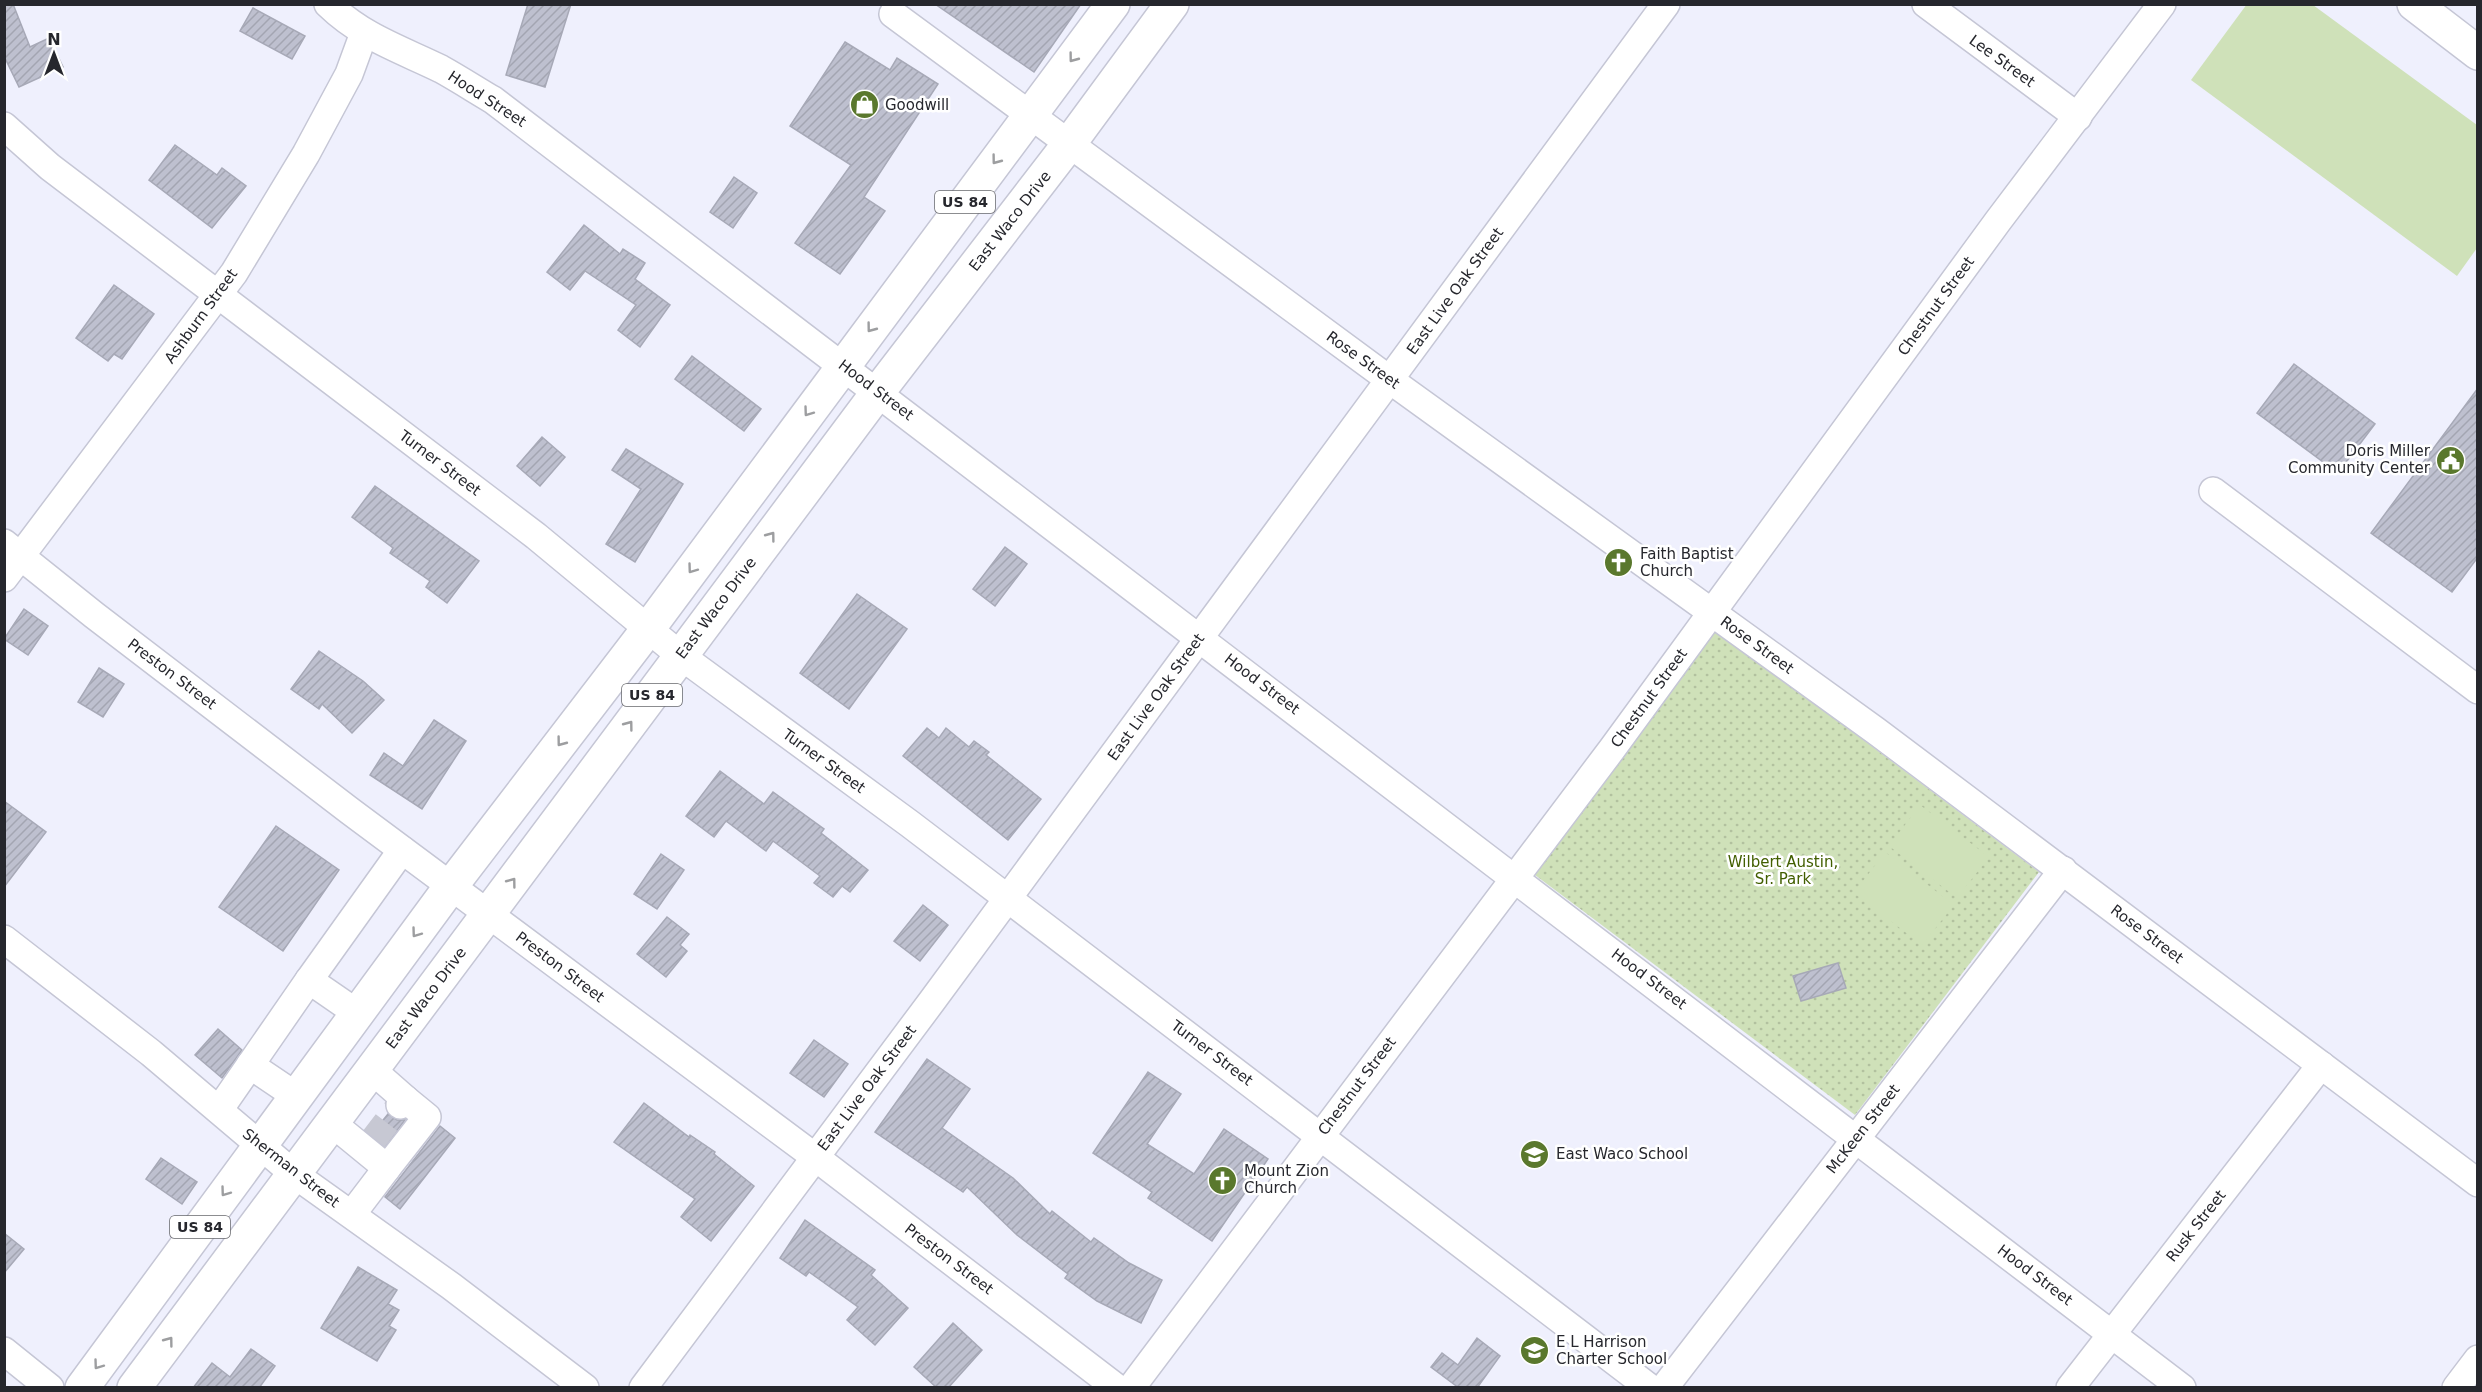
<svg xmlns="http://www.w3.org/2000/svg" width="2482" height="1392" viewBox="0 0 2482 1392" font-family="'DejaVu Sans',sans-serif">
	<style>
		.green { fill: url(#green-dots) }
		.pitch { fill: #cfe1b9 }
		.building { fill: url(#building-hatch); stroke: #a7a9b7; stroke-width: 1.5 }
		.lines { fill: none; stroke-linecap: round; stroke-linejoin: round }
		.minor-tunnel { stroke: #c7c8d3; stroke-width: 27; stroke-dasharray: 27 14; stroke-linecap: butt }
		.minor-casing { stroke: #c5c6d5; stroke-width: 30 }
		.major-casing { stroke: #c5c6d5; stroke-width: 36 }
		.minor { stroke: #fff; stroke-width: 27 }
		.major { stroke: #fff; stroke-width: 33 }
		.oneway { stroke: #9d9ea0 }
		.labels { text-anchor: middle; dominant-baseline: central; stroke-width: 5; stroke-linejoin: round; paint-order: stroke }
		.shield { fill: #fff; stroke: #67686c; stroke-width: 1.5 }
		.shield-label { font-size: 14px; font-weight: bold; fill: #26272d }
		.street-label { font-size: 15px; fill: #26272d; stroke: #fff }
		.poi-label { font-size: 15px; fill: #26272d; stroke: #fff; text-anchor: start }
		.park-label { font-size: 15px; fill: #425f01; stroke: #fff }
	</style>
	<defs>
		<pattern id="green-dots" width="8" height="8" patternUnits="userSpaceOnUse" patternTransform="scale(1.5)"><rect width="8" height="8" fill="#cfe1b9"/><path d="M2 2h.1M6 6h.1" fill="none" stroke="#b2c19f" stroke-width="1.8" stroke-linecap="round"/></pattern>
		<pattern id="building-hatch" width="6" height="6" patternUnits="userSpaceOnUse" patternTransform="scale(1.5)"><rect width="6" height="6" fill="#bec0cf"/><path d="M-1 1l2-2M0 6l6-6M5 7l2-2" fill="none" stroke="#a3a5b2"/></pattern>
	</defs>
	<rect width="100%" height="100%" fill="#eff0fd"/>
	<!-- green -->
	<path class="green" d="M1712,626L2039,872L1855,1115L1527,869Z"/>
	<!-- pitch -->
	<g class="pitch">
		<path d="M2247,4L2313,5L2477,125V248L2457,276L2191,80Z"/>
		<path d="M1920,805L1989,857L1957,898L1889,846Z"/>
		<path d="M1885,852L1954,905L1922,945L1854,893Z"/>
	</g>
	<!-- building -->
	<g class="building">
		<path d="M4,4H13L30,47L49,38L63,67L19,87L4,56Z"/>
		<path d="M528,4H571L545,87L506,75Z"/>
		<path d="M935,4H1081L1034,72Z"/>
		<path d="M253,8L305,36L292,59L240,31Z"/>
		<path d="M845,42L890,70L897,58L938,84L864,197L885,211L840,274L795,243L851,165L790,126Z"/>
		<path d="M175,145L217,175L222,168L246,186L212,228L149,180Z"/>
		<path d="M734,177L757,193L733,228L710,212Z"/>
		<path d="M584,225L620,254L623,249L645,263L635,279L670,305L640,347L618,330L636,305L585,271L570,290L547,272Z"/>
		<path d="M114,285L154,314L122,359L114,354L108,361L76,338Z"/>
		<path d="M692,356L761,409L744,431L675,379Z"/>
		<path d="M2294,364L2375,424L2338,473L2257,413Z"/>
		<path d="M2478,388V557L2452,592L2371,533Z"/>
		<path d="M542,437L565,457L540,486L517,466Z"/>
		<path d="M626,449L683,484L635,562L606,544L641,489L612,470Z"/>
		<path d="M375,486L479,561L447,603L426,587L430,581L390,553L393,548L352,517Z"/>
		<path d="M1005,547L1027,564L995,606L973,589Z"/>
		<path d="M857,594L907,629L849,709L800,673Z"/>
		<path d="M24,609L48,626L28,655L4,639Z"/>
		<path d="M319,651L363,681L384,700L352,733L322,704L319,709L291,689Z"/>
		<path d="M99,668L124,684L103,717L78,702Z"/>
		<path d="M434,720L466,741L422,809L370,775L384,753L403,766Z"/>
		<path d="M927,728L939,738L946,728L969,747L974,741L989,752L986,755L1041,799L1008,840L903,756Z"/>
		<path d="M720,771L764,804L773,792L824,829L821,833L868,870L850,892L842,886L833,897L814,883L820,876L773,841L766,851L726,821L714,837L686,816Z"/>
		<path d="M4,801L46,832L4,887Z"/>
		<path d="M276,826L339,870L283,951L219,907Z"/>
		<path d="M661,854L684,870L657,909L634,894Z"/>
		<path d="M923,905L948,925L920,961L894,941Z"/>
		<path d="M667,917L689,934L680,945L687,951L666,977L637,954Z"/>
		<path d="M1838,963L1846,988L1801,1001L1793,976Z"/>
		<path d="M218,1029L242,1050L222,1078L195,1055Z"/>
		<path d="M814,1040L848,1064L824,1097L790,1073Z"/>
		<path d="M927,1059L970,1089L942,1128L1013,1178L1050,1214L1052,1211L1091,1242L1094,1238L1129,1263L1162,1280L1141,1323L1097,1301L1065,1278L1068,1274L1017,1235L967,1187L963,1192L875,1132Z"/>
		<path d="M1148,1072L1181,1094L1147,1144L1194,1174L1224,1129L1268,1159L1212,1241L1148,1198L1152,1192L1093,1153Z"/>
		<path d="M644,1103L689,1137L690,1135L715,1152L714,1154L754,1186L711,1241L681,1217L695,1199L614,1142Z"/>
		<path d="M388,1114L397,1120H405L385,1146L371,1135Z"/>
		<path d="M440,1126L455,1138L400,1209L385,1197Z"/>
		<path d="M161,1158L197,1182L182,1204L146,1179Z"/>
		<path d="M805,1220L875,1270L871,1275L908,1308L875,1345L847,1320L858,1307L809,1272L806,1276L780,1258Z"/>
		<path d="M4,1233L24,1249L4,1273Z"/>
		<path d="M358,1267L397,1290L388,1304L399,1310L389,1326L396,1330L377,1361L321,1328Z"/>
		<path d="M953,1323L982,1350L948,1388H937L914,1367Z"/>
		<path d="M1477,1338L1500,1356L1477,1388H1459L1431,1367L1442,1353L1458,1365Z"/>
		<path d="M251,1349L275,1366L259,1388H193L212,1363L230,1377Z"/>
	</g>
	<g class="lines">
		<!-- minor-tunnel -->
		<path class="minor-tunnel" d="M370,1144L400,1105"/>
		<defs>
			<g id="minor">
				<path d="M328,4C362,37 400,49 441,69C459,79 476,90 493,100L2182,1388"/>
				<path d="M1926,4L2078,117"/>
				<path d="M893,14L1390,380L1876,731L2478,1183"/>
				<path d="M4,126L50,167L536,536L681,656L910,824L1650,1388"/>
				<path d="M2213,491L2478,690"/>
				<path d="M4,543L94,615L350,811L815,1157L1117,1388"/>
				<path d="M4,578L234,273L306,154L349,74L364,33"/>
				<path d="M4,939L151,1053L294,1174L451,1286L585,1388"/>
				<path d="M357,1013L309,980L402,850"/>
				<path d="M250,1065L296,1096"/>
				<path d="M372,1070L405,1099L400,1105"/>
				<path d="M219,1110L309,980"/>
				<path d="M332,1123L387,1168L352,1214"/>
				<path d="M387,1168L427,1117L405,1099"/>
				<path d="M4,1351L50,1388"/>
				<path d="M643,1388L932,1001L1666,4"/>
				<path d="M1131,1388L1612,749L1998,221L2162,4"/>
				<path d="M1664,1388L2063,870"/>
				<path d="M2070,1388L2321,1065"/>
				<path d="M2456,1388L2478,1359"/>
			</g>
			<g id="major">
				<path d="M2414,4L2478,53"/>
				<path d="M82,1388L451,886L648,629L1113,4"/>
				<path d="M134,1388L878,392L1069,144L1172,4"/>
			</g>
		</defs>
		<!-- minor casing -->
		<use href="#minor" class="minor-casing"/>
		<!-- major casing -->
		<use href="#major" class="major-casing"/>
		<!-- minor -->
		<use href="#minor" class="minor"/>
		<!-- major -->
		<use href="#major" class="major"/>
	</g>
	<!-- one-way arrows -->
	<defs><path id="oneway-chevron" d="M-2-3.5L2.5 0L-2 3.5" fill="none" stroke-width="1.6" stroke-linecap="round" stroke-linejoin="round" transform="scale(1.5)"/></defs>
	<g class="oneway">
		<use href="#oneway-chevron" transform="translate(1073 58) rotate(127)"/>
		<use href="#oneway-chevron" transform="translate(996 160) rotate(127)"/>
		<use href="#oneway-chevron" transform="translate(871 328) rotate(127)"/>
		<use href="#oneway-chevron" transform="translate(808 412) rotate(126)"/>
		<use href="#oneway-chevron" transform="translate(771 536) rotate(-53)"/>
		<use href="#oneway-chevron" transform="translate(692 569) rotate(126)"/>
		<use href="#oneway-chevron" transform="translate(629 725) rotate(-53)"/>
		<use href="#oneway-chevron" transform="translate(561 742) rotate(127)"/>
		<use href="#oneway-chevron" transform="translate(512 882) rotate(-53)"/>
		<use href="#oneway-chevron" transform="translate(416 933) rotate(126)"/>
		<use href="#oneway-chevron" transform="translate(225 1192) rotate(126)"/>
		<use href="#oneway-chevron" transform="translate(169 1341) rotate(-53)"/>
		<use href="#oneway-chevron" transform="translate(98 1365) rotate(126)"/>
	</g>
	<!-- icons -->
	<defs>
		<symbol id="shop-disc" viewBox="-11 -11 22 22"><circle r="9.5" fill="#5a782d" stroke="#fff"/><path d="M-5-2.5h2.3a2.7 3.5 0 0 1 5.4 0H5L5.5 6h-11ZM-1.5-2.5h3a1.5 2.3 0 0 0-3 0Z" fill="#fff"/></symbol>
		<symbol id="civic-disc" viewBox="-11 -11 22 22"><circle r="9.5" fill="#5a782d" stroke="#fff"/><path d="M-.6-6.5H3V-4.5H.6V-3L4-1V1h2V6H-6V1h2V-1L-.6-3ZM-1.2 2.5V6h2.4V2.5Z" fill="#fff"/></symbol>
		<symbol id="church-disc" viewBox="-11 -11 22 22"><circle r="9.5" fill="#5a782d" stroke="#fff"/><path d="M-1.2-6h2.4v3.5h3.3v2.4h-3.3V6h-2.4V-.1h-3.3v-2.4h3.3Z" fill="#fff"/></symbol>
		<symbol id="school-disc" viewBox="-11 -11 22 22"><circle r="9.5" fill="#5a782d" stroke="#fff"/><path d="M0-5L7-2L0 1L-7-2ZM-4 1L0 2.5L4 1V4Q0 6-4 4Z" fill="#fff"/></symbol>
	</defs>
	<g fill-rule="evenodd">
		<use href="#shop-disc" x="848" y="88" width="33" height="33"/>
		<use href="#civic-disc" x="2434" y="444" width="33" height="33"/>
		<use href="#church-disc" x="1602" y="546" width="33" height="33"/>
		<use href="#school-disc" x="1518" y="1138" width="33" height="33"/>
		<use href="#church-disc" x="1206" y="1164" width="33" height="33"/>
		<use href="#school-disc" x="1518" y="1334" width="33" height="33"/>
	</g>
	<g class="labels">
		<!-- shield labels -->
		<g class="shield">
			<rect x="935" y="191" width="60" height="22" rx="4.5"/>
			<rect x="622" y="684" width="60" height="22" rx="4.5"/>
			<rect x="170" y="1216" width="60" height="22" rx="4.5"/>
		</g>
		<g class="shield-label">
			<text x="965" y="202">US 84</text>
			<text x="652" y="695">US 84</text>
			<text x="200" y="1227">US 84</text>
		</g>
		<!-- street labels -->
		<g class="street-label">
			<text transform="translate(2002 61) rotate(36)">Lee Street</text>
			<text transform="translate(487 99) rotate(33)">Hood Street</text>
			<text transform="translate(1010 221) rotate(-52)">East Waco Drive</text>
			<text transform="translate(1455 291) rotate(-54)">East Live Oak Street</text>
			<text transform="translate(1936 306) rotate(-54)">Chestnut Street</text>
			<text transform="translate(201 316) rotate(-54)">Ashburn Street</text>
			<text transform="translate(1363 360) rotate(36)">Rose Street</text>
			<text transform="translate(876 390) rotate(37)">Hood Street</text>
			<text transform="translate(440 463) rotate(37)">Turner Street</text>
			<text transform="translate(716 608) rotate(-53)">East Waco Drive</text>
			<text transform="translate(1757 645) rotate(36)">Rose Street</text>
			<text transform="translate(172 674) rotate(37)">Preston Street</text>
			<text transform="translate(1262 684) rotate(37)">Hood Street</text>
			<text transform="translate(1156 697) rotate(-54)">East Live Oak Street</text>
			<text transform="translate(1649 698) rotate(-54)">Chestnut Street</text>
			<text transform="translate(824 761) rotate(36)">Turner Street</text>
			<text transform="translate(2147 934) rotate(37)">Rose Street</text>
			<text transform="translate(560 967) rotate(37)">Preston Street</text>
			<text transform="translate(1649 979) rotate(37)">Hood Street</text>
			<text transform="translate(426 998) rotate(-53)">East Waco Drive</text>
			<text transform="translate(1212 1053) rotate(37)">Turner Street</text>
			<text transform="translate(1357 1086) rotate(-53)">Chestnut Street</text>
			<text transform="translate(867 1088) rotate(-53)">East Live Oak Street</text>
			<text transform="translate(1863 1129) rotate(-52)">McKeen Street</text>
			<text transform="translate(291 1168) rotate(38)">Sherman Street</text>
			<text transform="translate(2196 1226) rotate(-52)">Rusk Street</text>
			<text transform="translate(949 1259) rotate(37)">Preston Street</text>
			<text transform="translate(2035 1275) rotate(37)">Hood Street</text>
		</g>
		<!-- poi labels -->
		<g class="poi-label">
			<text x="885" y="105">Goodwill</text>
			<text x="2430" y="451" text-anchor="end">Doris Miller<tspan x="2430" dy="17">Community Center</tspan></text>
			<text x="1640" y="554">Faith Baptist<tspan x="1640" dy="17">Church</tspan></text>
			<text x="1556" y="1154">East Waco School</text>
			<text x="1244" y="1171">Mount Zion<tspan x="1244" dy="17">Church</tspan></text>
			<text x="1556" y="1342">E L Harrison<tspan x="1556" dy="17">Charter School</tspan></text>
		</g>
		<!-- park labels -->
		<g class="park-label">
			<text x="1783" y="862">Wilbert Austin,<tspan x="1783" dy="17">Sr. Park</tspan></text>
		</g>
	</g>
	<!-- border -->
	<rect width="2482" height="1392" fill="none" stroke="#26272d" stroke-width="12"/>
	<!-- north arrow -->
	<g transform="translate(54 54)" stroke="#ffffff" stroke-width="4.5" paint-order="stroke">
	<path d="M0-4.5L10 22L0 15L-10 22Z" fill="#26272d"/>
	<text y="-9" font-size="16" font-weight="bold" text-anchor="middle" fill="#26272d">N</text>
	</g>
</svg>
